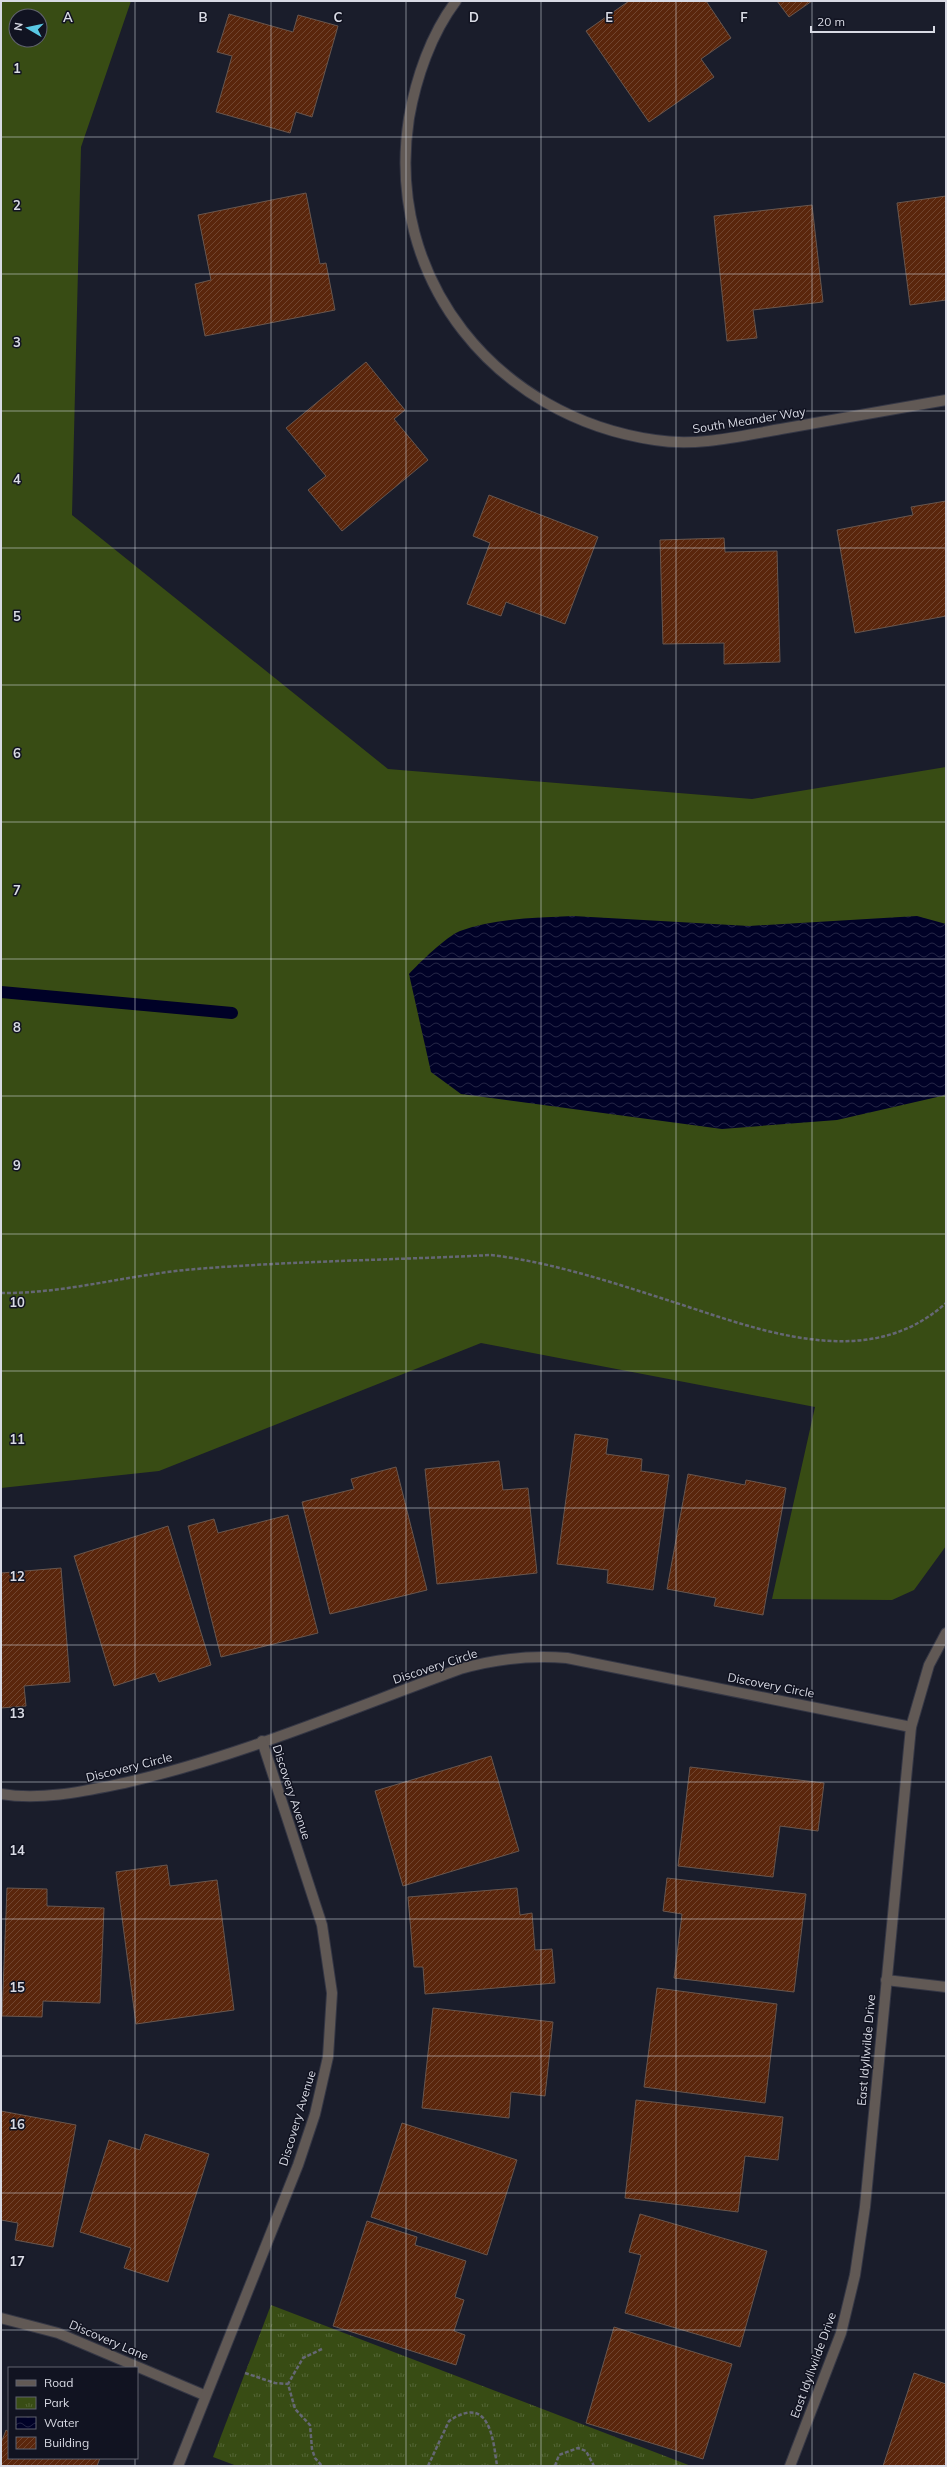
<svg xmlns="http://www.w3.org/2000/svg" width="947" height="2467" viewBox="0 0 947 2467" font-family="Mulish,sans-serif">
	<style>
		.green { fill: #384c14; fill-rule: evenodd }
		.park { fill: url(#park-tufts) }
		.water { fill: url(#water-waves) }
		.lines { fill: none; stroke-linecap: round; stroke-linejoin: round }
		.stream { stroke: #000127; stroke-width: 12 }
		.building { fill: url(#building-hatch); stroke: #68564e }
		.minor-casing { stroke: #353745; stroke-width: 12 }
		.path { stroke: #656774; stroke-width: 2.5; stroke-dasharray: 4 2; stroke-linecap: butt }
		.minor { stroke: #615955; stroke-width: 10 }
		.grid { fill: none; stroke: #d8dae4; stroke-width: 1; stroke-opacity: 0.55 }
		.labels { text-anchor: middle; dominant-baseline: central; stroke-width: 3; stroke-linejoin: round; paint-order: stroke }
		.street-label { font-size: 12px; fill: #d8dae4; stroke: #111321 }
		.grid-label { font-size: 13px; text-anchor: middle; font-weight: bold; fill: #d8dae4; stroke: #111321; stroke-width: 3; stroke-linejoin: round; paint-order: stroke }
	</style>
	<defs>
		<pattern id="park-tufts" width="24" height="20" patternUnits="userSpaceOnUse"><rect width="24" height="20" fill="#384c14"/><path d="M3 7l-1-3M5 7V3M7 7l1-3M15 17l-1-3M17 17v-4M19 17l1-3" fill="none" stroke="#546536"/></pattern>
		<pattern id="water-waves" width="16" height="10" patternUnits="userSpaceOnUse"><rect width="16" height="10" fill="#000127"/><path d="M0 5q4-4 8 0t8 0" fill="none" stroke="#242546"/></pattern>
		<pattern id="building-hatch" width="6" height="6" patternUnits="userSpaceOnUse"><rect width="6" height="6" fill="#5a260c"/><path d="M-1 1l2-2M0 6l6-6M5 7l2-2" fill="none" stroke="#71452f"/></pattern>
	</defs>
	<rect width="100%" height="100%" fill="#1a1d2b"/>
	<!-- green -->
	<path class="green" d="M1,1H131L81,147L72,515L388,769L752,799L946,767V1546L914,1590L892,1600L772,1599L815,1407L481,1343L159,1471L1,1488ZM16,16H40V40H16Z"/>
	<!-- park -->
	<path class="park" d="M271,2305L691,2466H237L213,2457Z"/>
	<!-- water -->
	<path class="water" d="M573,916L749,926L917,916L946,924V1095L837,1120L722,1129L461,1094L431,1072L409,974C419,963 447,936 460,931C496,918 535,918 573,916Z"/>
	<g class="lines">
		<!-- stream -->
		<path class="stream" d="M1,992L232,1013"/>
	</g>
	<!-- building -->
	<g class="building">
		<path d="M629,1H706L731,38L701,59L714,77L649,122L586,31Z"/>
		<path d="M777,1H812L789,17Z"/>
		<path d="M229,14L293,32L298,15L338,26L312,117L296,112L290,133L216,112L232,56L217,52Z"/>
		<path d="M306,193L320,264L326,263L335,310L205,336L195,284L211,280L198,215Z"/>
		<path d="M946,196V300L910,305L897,203Z"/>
		<path d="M812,205L823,302L753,310L757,338L727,341L714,216Z"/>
		<path d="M366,362L405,410L394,419L428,460L342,531L308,490L326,476L286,428Z"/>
		<path d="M489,495L598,537L565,624L506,602L501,616L467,604L490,543L473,536Z"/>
		<path d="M946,501V616L855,633L837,530L913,515L911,507Z"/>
		<path d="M724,538L725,552L777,551L780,662L724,664V643L663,644L660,540Z"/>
		<path d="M575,1434L608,1439L606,1454L642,1459L641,1471L669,1475L653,1590L607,1583L608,1570L557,1564Z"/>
		<path d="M499,1461L503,1490L528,1488L537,1573L437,1584L425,1469Z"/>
		<path d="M396,1467L427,1590L330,1614L302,1502L354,1489L351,1479Z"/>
		<path d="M688,1474L745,1485L746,1480L786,1488L763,1615L714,1606L716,1598L667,1589Z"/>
		<path d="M288,1515L318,1633L221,1657L188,1526L214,1519L218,1533Z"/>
		<path d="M168,1526L211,1665L159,1682L155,1673L114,1686L74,1556Z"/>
		<path d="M61,1568L70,1682L24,1686L26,1706L1,1708V1573Z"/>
		<path d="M491,1756L519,1851L403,1886L375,1791Z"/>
		<path d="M690,1767L824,1783L818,1831L780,1826L773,1877L678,1866Z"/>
		<path d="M167,1865L170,1886L217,1880L234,2010L136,2024L116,1872Z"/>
		<path d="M667,1878L806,1894L794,1992L674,1978L682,1914L663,1911Z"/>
		<path d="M7,1888L47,1889V1906L104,1908L100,2003L43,2001L42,2017L2,2016Z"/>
		<path d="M517,1888L520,1915L532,1913L535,1950L552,1949L555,1983L425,1994L423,1967H414L408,1897Z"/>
		<path d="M657,1988L777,2004L765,2103L644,2087Z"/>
		<path d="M433,2008L553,2022L545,2096L511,2092L509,2118L422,2108Z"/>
		<path d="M636,2100L783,2117L778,2160L745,2156L738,2212L625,2198Z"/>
		<path d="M1,2111L76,2125L53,2247L15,2240L18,2223L1,2220Z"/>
		<path d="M402,2123L517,2160L487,2255L371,2217Z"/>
		<path d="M145,2134L209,2154L168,2282L124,2268L131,2248L80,2232L109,2140L140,2150Z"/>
		<path d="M640,2214L767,2251L740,2347L625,2313L641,2255L629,2252Z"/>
		<path d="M367,2221L417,2237L415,2245L466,2261L455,2297L464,2300L454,2331L465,2335L456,2365L333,2326Z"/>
		<path d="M614,2327L732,2364L703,2459L586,2423Z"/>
		<path d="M914,2373L946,2384V2466H883Z"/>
		<path d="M6,2430L9,2432V2458H100L97,2466H1V2443Z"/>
	</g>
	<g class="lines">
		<defs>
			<g id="minor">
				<path d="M456,1C431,34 416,78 409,118C384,279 496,417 655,440C697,447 740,436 781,429C836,419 891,410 946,400"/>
				<path d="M1,1794C41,1801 85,1791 124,1783C239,1757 350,1709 460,1669C495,1659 531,1655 567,1658L911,1727"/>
				<path d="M886,1980L946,1987"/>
				<path d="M1,2318L58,2333L204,2395"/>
				<path d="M178,2466L298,2165L315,2114L328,2057L332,1993L322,1925L262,1741"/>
				<path d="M790,2466L841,2333L855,2275L865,2207L911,1727L929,1665L946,1633"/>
			</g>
		</defs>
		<!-- minor casing -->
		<use href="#minor" class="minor-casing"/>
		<!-- path -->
		<g class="path">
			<path d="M1,1293C64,1294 132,1274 196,1269C294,1261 393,1260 491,1255C550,1262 608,1281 664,1299C753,1327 865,1376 946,1303"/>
			<path d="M322,2349L303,2358L288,2384L295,2409L310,2425L312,2449L315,2458L322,2466"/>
			<path d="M245,2373L275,2383L288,2384"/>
			<path d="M428,2466L449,2421C489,2394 493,2437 497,2466"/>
			<path d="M555,2466L559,2455L578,2448L586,2451L594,2466"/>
		</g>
		<!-- minor -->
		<use href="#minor" class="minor"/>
	</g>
	<!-- grid -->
	<path class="grid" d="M135,1V2368M271,1V2466M406,1V2466M541,1V2466M676,1V2466M812,1V2466M1,137H946M1,274H946M1,411H946M1,548H946M1,685H946M1,822H946M1,959H946M1,1096H946M1,1234H946M1,1371H946M1,1508H946M1,1645H946M1,1782H946M1,1919H946M1,2056H946M1,2193H946M1,2330H946M135,2458V2466"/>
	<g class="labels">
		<!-- street labels -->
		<g class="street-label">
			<text transform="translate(749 420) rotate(-9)">South Meander Way</text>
			<text transform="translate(435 1666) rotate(-18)">Discovery Circle</text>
			<text transform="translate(771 1685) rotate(11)">Discovery Circle</text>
			<text transform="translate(129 1767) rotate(-14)">Discovery Circle</text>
			<text transform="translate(292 1792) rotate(72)">Discovery Avenue</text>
			<text transform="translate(866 2050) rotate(-85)">East Idyllwilde Drive</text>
			<text transform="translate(297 2118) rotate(-73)">Discovery Avenue</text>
			<text transform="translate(109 2340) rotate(23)">Discovery Lane</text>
			<text transform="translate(813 2365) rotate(-70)">East Idyllwilde Drive</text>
		</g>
	</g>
	<g class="grid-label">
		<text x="68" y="22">A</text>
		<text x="203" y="22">B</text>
		<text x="338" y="22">C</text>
		<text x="474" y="22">D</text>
		<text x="609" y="22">E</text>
		<text x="744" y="22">F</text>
		<text x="17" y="73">1</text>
		<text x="17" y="210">2</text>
		<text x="17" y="347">3</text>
		<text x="17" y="484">4</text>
		<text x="17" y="621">5</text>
		<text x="17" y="758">6</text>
		<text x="17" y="895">7</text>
		<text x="17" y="1032">8</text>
		<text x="17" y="1170">9</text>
		<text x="17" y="1307">10</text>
		<text x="17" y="1444">11</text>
		<text x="17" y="1581">12</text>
		<text x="17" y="1718">13</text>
		<text x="17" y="1855">14</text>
		<text x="17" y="1992">15</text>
		<text x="17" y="2129">16</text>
		<text x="17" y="2266">17</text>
	</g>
	<!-- border -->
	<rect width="947" height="2467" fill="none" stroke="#d8dae4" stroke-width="4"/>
	<!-- legend -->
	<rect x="8" y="2367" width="130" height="92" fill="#111321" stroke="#61636f"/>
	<rect x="16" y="2380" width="20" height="6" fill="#615955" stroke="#61636f"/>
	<text x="44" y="2387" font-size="12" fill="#d8dae4">Road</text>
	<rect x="16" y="2397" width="20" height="12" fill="url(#park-tufts)" stroke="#61636f"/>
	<text x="44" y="2407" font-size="12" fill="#d8dae4">Park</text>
	<rect x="16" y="2417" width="20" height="12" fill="url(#water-waves)" stroke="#61636f"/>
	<text x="44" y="2427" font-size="12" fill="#d8dae4">Water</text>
	<rect x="16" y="2437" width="20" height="12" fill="url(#building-hatch)" stroke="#61636f"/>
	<text x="44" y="2447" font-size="12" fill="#d8dae4">Building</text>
	<!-- north arrow -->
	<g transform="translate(28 28) rotate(279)"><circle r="19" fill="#111321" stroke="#61636f"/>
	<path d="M0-3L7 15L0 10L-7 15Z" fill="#59c8e4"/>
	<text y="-6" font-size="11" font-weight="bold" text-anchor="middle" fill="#d8dae4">N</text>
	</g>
	<!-- scale -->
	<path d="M811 26v6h123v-6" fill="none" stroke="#d8dae4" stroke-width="2"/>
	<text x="817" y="26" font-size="12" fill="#d8dae4" stroke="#111321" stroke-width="3" paint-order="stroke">20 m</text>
</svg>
